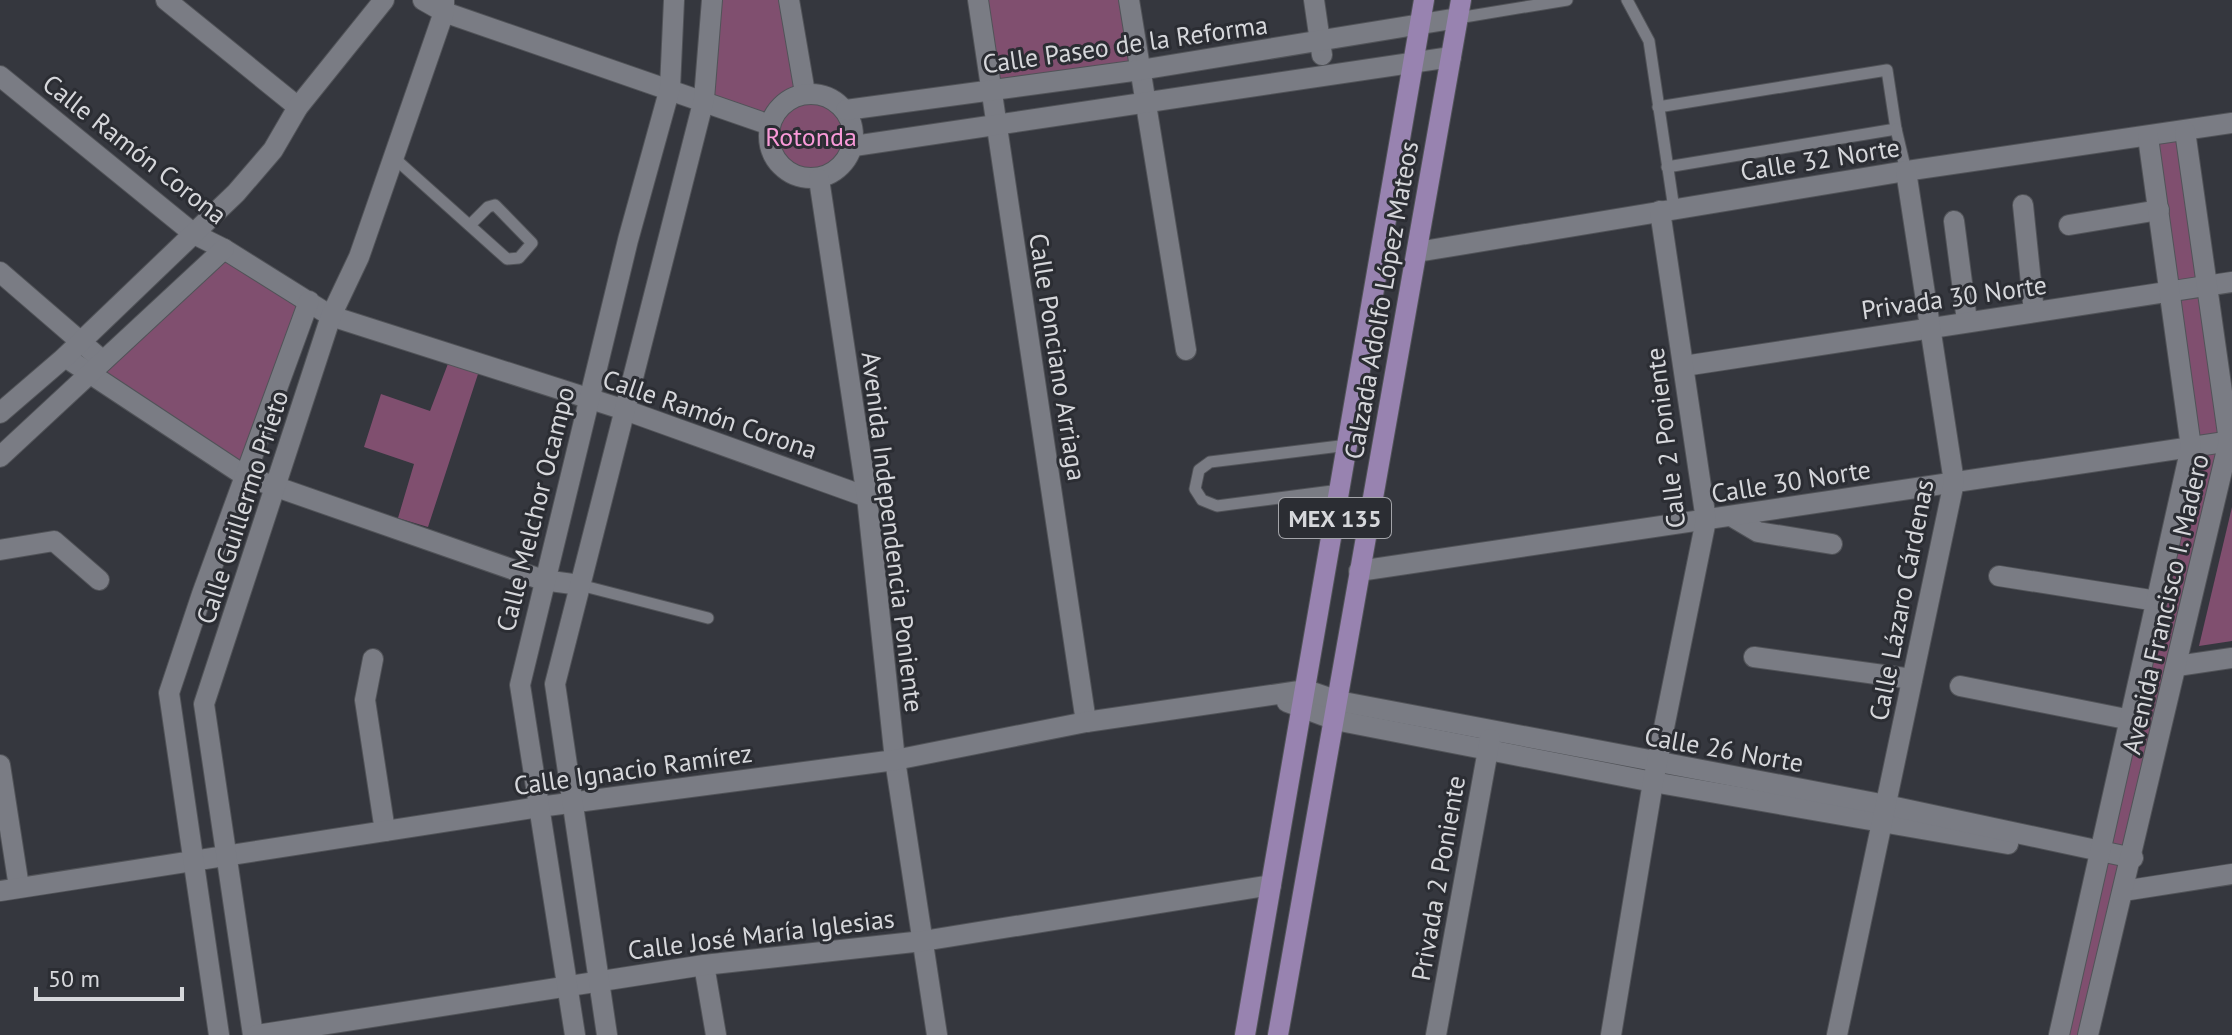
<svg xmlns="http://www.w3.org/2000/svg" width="2232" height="1035" viewBox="0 0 2232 1035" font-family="'PT Sans',sans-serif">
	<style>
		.green { fill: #804f6f }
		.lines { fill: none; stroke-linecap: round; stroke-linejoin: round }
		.lane-casing { stroke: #515358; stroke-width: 13 }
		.street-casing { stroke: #515358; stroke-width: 22 }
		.primary-casing { stroke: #515358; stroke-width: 22 }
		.lane { stroke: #7a7c84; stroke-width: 11 }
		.street { stroke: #7a7c84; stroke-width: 20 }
		.primary { stroke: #9883b0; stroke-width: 20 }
		.labels { text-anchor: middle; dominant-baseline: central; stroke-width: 6; stroke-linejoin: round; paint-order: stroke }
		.shield { fill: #2b2d33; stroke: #a3a4a9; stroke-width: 2 }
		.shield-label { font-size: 24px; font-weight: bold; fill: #d6d7db }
		.street-label { font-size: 26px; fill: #d6d7db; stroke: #2b2d33 }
		.park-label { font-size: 26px; fill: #f99ad9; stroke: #2b2d33 }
	</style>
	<rect width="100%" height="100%" fill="#35373e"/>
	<!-- green -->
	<g class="green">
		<path d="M714,0H787L803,91L778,104L766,120L704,98Z"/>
		<path d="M978,0H1129L1140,70L992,89Z"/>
		<circle cx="811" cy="136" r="40"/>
		<path d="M2185,131L2229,441L2086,1035H2063L2191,447L2148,137Z"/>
		<path d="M224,249L309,301L245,476L90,374Z"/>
		<path d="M449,361L479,371L428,527L398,518L414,464L364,447L381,394L430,411Z"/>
		<path d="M2232,507V641L2199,646Z"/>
	</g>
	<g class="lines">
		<defs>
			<g id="lane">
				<path d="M1627,0L1649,41L1674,209"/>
				<path d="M1458,18L1567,0"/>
				<path d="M1658,107L1887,70L1896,129L1667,167"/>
				<path d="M1896,129L1906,171"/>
				<path d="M392,156L507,259L519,258L532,243L495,205L488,207L470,225"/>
				<path d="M1340,490L1217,506L1202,500L1195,489L1199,470L1210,462L1348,445"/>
				<path d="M580,585L708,618"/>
			</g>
			<g id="street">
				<path d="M166,0L298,107"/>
				<path d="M423,0L444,12L770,125"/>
				<path d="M789,0L805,93"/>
				<path d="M978,0L1086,722"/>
				<path d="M1129,0L1186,350"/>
				<path d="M1314,0L1322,55"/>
				<path d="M0,76L194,234L224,249L331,316L625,410L867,497"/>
				<circle cx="811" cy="136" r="42"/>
				<path d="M846,110L1140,70L1458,18"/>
				<path d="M854,146L1451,57"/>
				<path d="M819,179L867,497L895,760L937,1035"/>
				<path d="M2023,205L2034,312"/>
				<path d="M1954,221L1967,321"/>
				<path d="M2069,225L2159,210"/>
				<path d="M1417,252L1906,171L2232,123"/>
				<path d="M0,272L103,361"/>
				<path d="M65,357L245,476L543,580L580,585"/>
				<path d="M1684,366L2232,282"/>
				<path d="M0,413L65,357L236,193L273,150L298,107L384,0"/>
				<path d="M0,457L224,249"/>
				<path d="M1731,516L1758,532L1832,544"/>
				<path d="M0,550L54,541L99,580"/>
				<path d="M1359,571L2232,441"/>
				<path d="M1999,576L2157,601"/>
				<path d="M1754,657L1912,679"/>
				<path d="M373,659L365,700L385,831"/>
				<path d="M2177,666L2232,658"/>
				<path d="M1960,686L2131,720"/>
				<path d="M1287,702L1335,720L1653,782L2008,844"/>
				<path d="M0,765L19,887"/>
				<path d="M0,891L539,807L895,760L1086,722L1306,690L1338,701L1886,805L2133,858"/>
				<path d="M2123,891L2232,874"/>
				<path d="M704,965L716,1035"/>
				<path d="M219,1035L169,693L202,594L309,301"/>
				<path d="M253,1035L204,704L331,316L359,257L444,12V0"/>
				<path d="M257,1035L704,965L923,941L1271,885"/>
				<path d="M575,1035L520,685L628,240L670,88L674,0"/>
				<path d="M607,1035L555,684L704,99L712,0"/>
				<path d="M1436,1035L1490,739"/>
				<path d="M1611,1035L1653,782L1706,520L1660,211"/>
				<path d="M1837,1035L1954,482L1906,171"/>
				<path d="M2059,1035L2191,447L2148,137"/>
				<path d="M2088,1035L2229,441L2185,131"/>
			</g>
			<g id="primary">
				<path d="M1245,1035L1424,0"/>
				<path d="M1278,1035L1461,0"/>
			</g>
		</defs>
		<!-- lane casing -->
		<use href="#lane" class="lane-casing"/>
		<!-- street casing -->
		<use href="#street" class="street-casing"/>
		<!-- primary casing -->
		<use href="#primary" class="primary-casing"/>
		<!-- lane -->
		<use href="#lane" class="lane"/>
		<!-- street -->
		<use href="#street" class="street"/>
		<!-- primary -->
		<use href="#primary" class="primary"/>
	</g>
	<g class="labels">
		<!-- shield labels -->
		<rect class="shield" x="1279" y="498" width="112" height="40" rx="6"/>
		<g class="shield-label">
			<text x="1335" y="518">MEX 135</text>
		</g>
		<!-- street labels -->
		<g class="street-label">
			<text transform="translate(1125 44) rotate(-8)">Calle Paseo de la Reforma</text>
			<text transform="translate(135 149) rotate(38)">Calle Ramón Corona</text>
			<text transform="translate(1820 159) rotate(-9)">Calle 32 Norte</text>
			<text transform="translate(1954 297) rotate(-8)">Privada 30 Norte</text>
			<text transform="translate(1381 300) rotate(-80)">Calzada Adolfo López Mateos</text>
			<text transform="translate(1058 357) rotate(81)">Calle Ponciano Arriaga</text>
			<text transform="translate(710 414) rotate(19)">Calle Ramón Corona</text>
			<text transform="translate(1665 438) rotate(-97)">Calle 2 Poniente</text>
			<text transform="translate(1791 481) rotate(-9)">Calle 30 Norte</text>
			<text transform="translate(242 507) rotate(-72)">Calle Guillermo Prieto</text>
			<text transform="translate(535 509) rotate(-76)">Calle Melchor Ocampo</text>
			<text transform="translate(893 532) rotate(83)">Avenida Independencia Poniente</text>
			<text transform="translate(1901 600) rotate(-79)">Calle Lázaro Cárdenas</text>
			<text transform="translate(2165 604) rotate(-77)">Avenida Francisco I. Madero</text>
			<text transform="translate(1724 749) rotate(10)">Calle 26 Norte</text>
			<text transform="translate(633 769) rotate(-8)">Calle Ignacio Ramírez</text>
			<text transform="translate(1438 878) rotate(-80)">Privada 2 Poniente</text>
			<text transform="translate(761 934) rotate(-7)">Calle José María Iglesias</text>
		</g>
		<!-- park labels -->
		<g class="park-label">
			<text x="811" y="136">Rotonda</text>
		</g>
	</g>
	<!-- scale -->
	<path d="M36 987v12h146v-12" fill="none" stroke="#d6d7db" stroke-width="4"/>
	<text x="48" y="987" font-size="24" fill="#d6d7db" stroke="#2b2d33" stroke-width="6" paint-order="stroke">50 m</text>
</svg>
